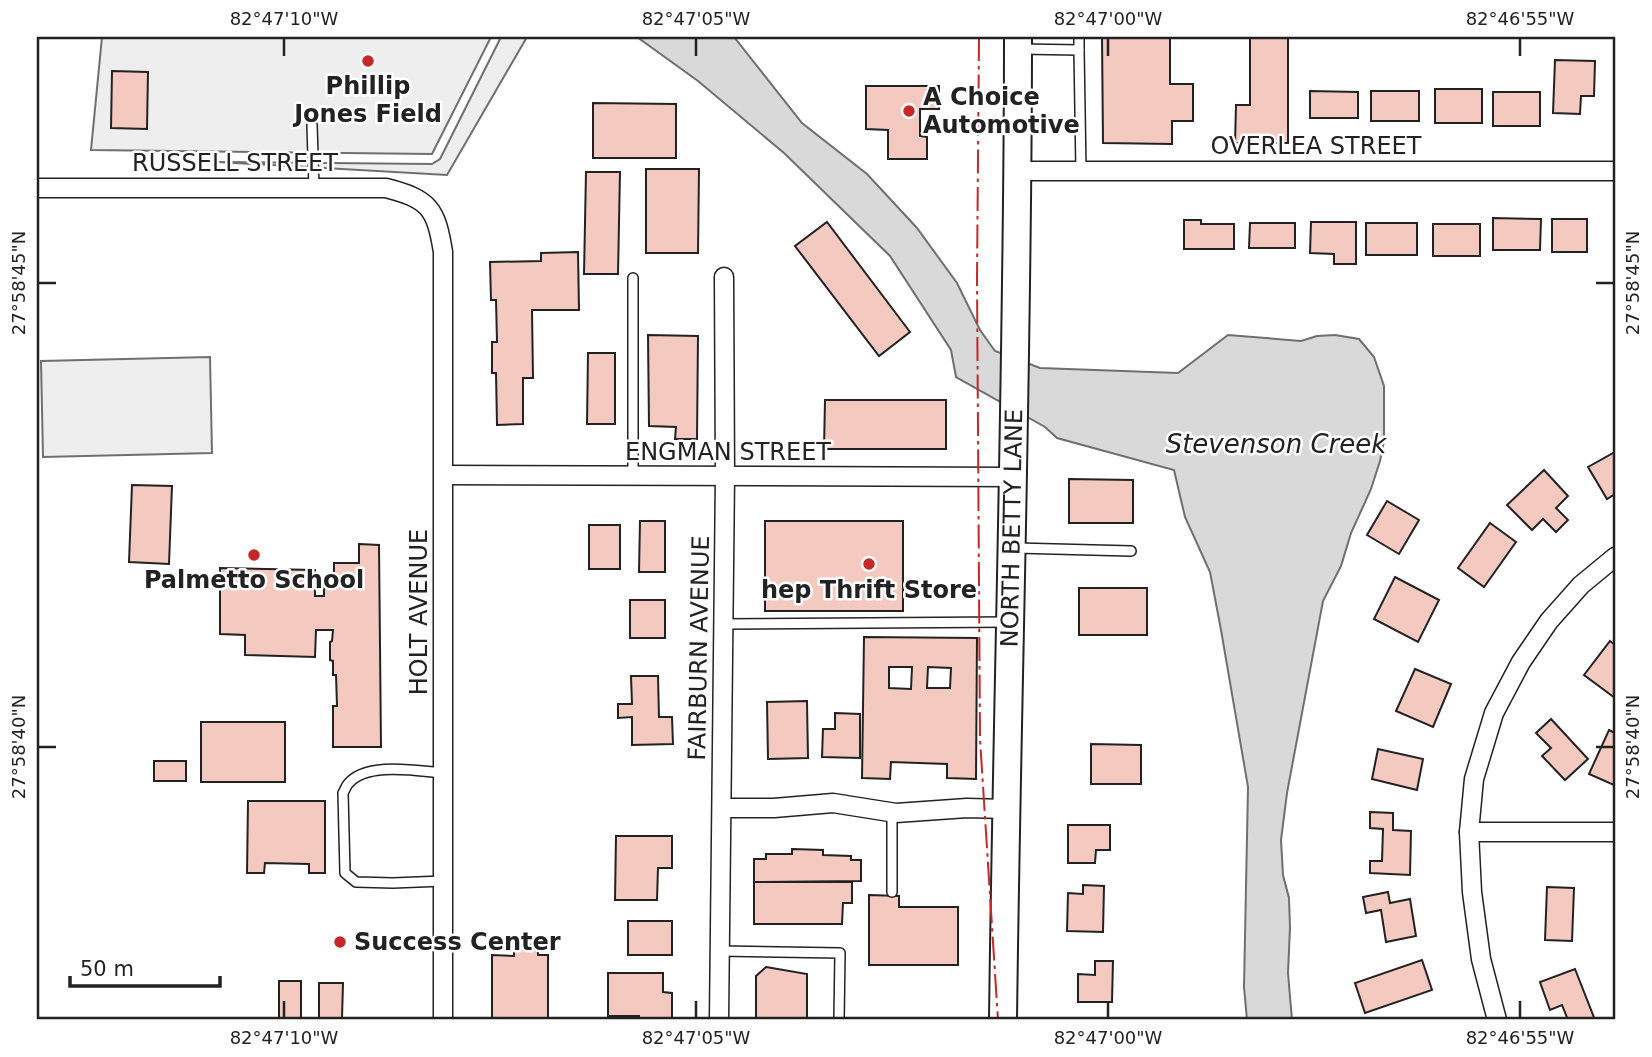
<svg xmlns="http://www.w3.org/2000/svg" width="1652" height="1057" viewBox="0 0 1652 1057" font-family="'DejaVu Sans',sans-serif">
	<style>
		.green { fill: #eee; stroke: #6f6f6f; stroke-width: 2 }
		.water { fill: #d9d9d9; stroke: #6f6f6f; stroke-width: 2 }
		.building { fill: #f3c9c0; stroke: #222; stroke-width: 2; fill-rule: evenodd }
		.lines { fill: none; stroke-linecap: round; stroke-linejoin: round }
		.lane-casing { stroke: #222; stroke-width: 12 }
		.street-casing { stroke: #222; stroke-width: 21 }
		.secondary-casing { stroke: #222; stroke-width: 30 }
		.lane { stroke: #fff; stroke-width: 9 }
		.street { stroke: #fff; stroke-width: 18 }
		.secondary { stroke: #fff; stroke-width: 26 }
		.power { stroke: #c62828; stroke-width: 2; stroke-dasharray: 24 5 3.5 5; stroke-linecap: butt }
		.ticks { fill: none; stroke: #222; stroke-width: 2.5 }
		.poi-dot { fill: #c62828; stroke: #fff; stroke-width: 2.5 }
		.labels { text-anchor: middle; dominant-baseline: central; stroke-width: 5; stroke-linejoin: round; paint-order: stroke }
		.poi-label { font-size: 24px; font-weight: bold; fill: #222; stroke: #fff }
		.street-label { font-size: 24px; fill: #222; stroke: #fff }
		.water-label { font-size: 26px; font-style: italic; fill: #222; stroke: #fff }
		.neatline { fill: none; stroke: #222; stroke-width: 2.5 }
		.ticks-label { font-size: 18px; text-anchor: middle; fill: #222 }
	</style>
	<rect width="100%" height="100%" fill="#fff"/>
	<!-- green -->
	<g class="green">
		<path d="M102,37H491L432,154L91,150Z"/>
		<path d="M501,37H527L447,175L218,162L432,164L440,159Z"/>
		<path d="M210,357L212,453L43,457L41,361Z"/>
	</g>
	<!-- water -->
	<path class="water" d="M637,37H734L802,123L867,174L917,228L957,283L980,330L995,351L1040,368L1178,373L1228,335L1301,341L1317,336L1335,335L1359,339L1374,357L1384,386V441L1380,461L1371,489L1351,533L1341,566L1323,601L1287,793L1281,840L1283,875L1289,898L1290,928L1288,973L1292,1020H1247L1244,987L1248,787L1221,630L1210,572L1185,517L1174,470L1057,438L1045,427L956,377L951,350L890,256L784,153L698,81Z"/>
	<!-- building -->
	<g class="building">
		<path d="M1102,37H1170V84H1193V121H1172V144L1103,143Z"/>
		<path d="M1250,37H1288V143H1235L1236,105H1250Z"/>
		<path d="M1555,60L1595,61L1594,96H1581L1580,114L1553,113Z"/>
		<path d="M112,71L148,72L147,129L111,128Z"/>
		<path d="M866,86H939V109H920V136L927,137V159H888V130L866,129Z"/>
		<rect x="1435" y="89" width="47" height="34"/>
		<path d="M1310,91L1358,92V118H1310Z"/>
		<rect x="1371" y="91" width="48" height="30"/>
		<rect x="1493" y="92" width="47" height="34"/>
		<path d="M593,103L676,104V158H593Z"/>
		<path d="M646,169H699L698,253H646Z"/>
		<path d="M586,172H620L618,274H584Z"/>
		<path d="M1493,218L1541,219L1540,250H1493Z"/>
		<rect x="1552" y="219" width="35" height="33"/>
		<path d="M1184,220H1201V224H1234V249H1184Z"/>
		<path d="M827,222L910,332L879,356L795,246Z"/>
		<path d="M1311,222H1356V264H1334V254L1310,253Z"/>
		<path d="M1250,223H1295V248H1249Z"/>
		<rect x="1366" y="223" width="51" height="32"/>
		<rect x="1433" y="224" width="47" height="32"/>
		<path d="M578,252L579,310H532L533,378H523V424L497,425L496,373H492V342H497L496,300H491L490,262L541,261V253Z"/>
		<path d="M648,335L698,336L697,439H675L676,427L649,426Z"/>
		<path d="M588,353H615V424H587Z"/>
		<path d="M825,400H946V449H824Z"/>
		<path d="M1615,452V494L1607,499L1588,467Z"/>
		<path d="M1544,470L1568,496L1556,508L1568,520L1556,532L1543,519L1532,530L1507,505Z"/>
		<path d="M1069,479L1133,480V523H1069Z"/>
		<path d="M132,485L172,486L169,564L129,562Z"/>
		<path d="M1387,501L1419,520L1399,554L1367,535Z"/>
		<path d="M640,521H665V572H639Z"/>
		<rect x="765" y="521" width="138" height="90"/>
		<path d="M1490,523L1516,542L1484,587L1458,568Z"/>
		<rect x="589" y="525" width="31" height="44"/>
		<path d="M359,544L379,545L381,747H333V706H337L336,675H333V661L330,660V642L332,641L333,630H316L315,657L245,655V635L220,634V568L315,570V596H324V578H334V563H359Z"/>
		<path d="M1395,577L1439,600L1418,642L1374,619Z"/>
		<rect x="1079" y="588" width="68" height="47"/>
		<rect x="630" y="600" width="35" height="38"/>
		<path d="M864,637L977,638L976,779L947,778V764L891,762L890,779L862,778ZM889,667H912L911,689L889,688ZM928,667L951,668L950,688H927Z"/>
		<path d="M1610,641L1615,645V698L1584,675Z"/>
		<path d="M1415,669L1451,684L1433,727L1396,711Z"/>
		<path d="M631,676H658L659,717H672L673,744L632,745V717L618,718V704H632Z"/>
		<path d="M807,701L808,758L768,759L767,702Z"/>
		<path d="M835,713L860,714V758L822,757L823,729H835Z"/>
		<path d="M1551,719L1588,759L1565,780L1542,756L1551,748L1536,733Z"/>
		<rect x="201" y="722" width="84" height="60"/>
		<path d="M1609,730L1615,733L1614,785L1589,774Z"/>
		<path d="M1091,744L1141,745V784H1091Z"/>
		<path d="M1378,749L1423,759L1417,790L1372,779Z"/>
		<rect x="154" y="761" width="32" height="20"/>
		<path d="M248,801H325V873H309V864L265,863L264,873H247Z"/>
		<path d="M1370,812L1393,813V830L1411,831L1410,875L1370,873V861H1382L1383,829L1370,828Z"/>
		<path d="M1068,825H1110V850H1096L1095,863H1068Z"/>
		<path d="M616,836H672V868H658L657,900H615Z"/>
		<path d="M792,849L823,850V855L851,856V860H861V881L754,882V859H766V854H792Z"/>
		<path d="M754,882H852V903H843L842,924H754Z"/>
		<path d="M1083,885L1104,886L1103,932L1067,931L1068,893L1083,894Z"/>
		<path d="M1547,887L1574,888L1572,941L1545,940Z"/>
		<path d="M1388,892L1390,903L1410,899L1416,936L1386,942L1381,910L1366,913L1363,897Z"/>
		<path d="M869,895L899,896V907H958V965H869Z"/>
		<rect x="628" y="921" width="44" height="34"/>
		<path d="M514,944L538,945V955H548V1020H492V955L514,956Z"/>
		<path d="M1422,960L1432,990L1365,1013L1355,983Z"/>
		<path d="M1095,961H1113L1112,1002H1078V974L1095,975Z"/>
		<path d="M766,967L807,974V1020H756V976Z"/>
		<path d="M1575,969L1595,1020H1568L1562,1005L1550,1010L1540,982Z"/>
		<path d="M608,973H663V992L672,993V1020H639V1016H608Z"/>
		<rect x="279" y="981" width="22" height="39"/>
		<path d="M319,983H343L342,1018H319Z"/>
	</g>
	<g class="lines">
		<defs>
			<g id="lane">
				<path d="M1020,49L1079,50L1081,171"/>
				<path d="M1079,50V37"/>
				<path d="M312,125L314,188"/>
				<path d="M633,476V278"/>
				<path d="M1013,548L1131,551"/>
				<path d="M723,624L1009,622"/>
				<path d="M892,812V892"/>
				<path d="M443,881L393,883L356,882L345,873L343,793C345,790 346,786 348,784C366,761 418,771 444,773"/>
				<path d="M720,951L840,953L839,1020"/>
			</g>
			<g id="street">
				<path d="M1017,171H1615"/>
				<path d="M37,188H386C429,199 436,208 443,252V1020"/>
				<path d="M444,475L1013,477"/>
				<path d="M722,808H774L833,803L896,813L967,808L1005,809"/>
				<path d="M1469,832H1615"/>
				<path d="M719,1020L725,476L724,277"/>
				<path d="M1497,1020L1481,959L1472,892L1469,832L1474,779L1494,713L1521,662L1549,621L1581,585L1615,557"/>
			</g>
			<g id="secondary">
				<path id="s1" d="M1003,1020C1007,692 1018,365 1018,37"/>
			</g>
		</defs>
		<!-- lane casing -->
		<use href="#lane" class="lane-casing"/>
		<!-- street casing -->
		<use href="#street" class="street-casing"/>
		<!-- secondary casing -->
		<use href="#secondary" class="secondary-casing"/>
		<!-- lane -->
		<use href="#lane" class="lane"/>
		<!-- street -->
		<use href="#street" class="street"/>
		<!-- secondary -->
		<use href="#secondary" class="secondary"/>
		<!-- power -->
		<path class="power" d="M979,37L977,279L980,739L998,1020"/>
	</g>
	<!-- ticks -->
	<path class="ticks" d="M284,38V56M696,38V56M1108,38V56M1520,38V56M38,283H56M1596,283H1614M38,747H56M1596,747H1614M284,1001V1018M696,1001V1018M1108,1001V1018M1520,1001V1018"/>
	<!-- markers -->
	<g class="poi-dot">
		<circle cx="368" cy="61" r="7"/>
		<circle cx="909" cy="111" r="7"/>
		<circle cx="254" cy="555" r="7"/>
		<circle cx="869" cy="564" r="7"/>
		<circle cx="340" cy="942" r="7"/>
	</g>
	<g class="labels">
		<!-- poi labels -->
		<g class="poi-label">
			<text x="368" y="86">Phillip<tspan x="368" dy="28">Jones Field</tspan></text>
			<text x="923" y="97" text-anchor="start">A Choice<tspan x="923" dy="28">Automotive</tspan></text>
			<text x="254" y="580">Palmetto School</text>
			<text x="869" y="590">hep Thrift Store</text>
			<text x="354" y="942" text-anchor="start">Success Center</text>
		</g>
		<!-- street labels -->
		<g class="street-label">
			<text x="1316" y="146">OVERLEA STREET</text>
			<text x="235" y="163">RUSSELL STREET</text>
			<text x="728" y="452">ENGMAN STREET</text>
			<text stroke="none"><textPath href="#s1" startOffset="492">NORTH BETTY LANE</textPath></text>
			<text transform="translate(419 612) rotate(-90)">HOLT AVENUE</text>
			<text transform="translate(699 648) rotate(-89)">FAIRBURN AVENUE</text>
		</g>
		<!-- water labels -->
		<g class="water-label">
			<text x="1276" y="444">Stevenson Creek</text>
		</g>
	</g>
	<!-- border -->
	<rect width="1652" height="1057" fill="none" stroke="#ffffff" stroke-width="77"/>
	<!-- scale -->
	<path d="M70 976v10h150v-10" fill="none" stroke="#222222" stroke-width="3.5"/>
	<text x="80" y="976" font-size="21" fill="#222222" stroke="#ffffff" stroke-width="5" paint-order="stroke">50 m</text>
	<rect x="38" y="38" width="1576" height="980" class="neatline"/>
	<g class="ticks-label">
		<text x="284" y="25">82°47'10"W</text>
		<text x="696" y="25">82°47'05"W</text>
		<text x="1108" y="25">82°47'00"W</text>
		<text x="1520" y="25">82°46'55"W</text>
		<text transform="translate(19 283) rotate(-90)" y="6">27°58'45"N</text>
		<text transform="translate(1633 283) rotate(-90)" y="6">27°58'45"N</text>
		<text transform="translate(19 747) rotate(-90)" y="6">27°58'40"N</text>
		<text transform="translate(1633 747) rotate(-90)" y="6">27°58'40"N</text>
		<text x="284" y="1044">82°47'10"W</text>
		<text x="696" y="1044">82°47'05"W</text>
		<text x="1108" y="1044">82°47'00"W</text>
		<text x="1520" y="1044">82°46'55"W</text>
	</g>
</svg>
